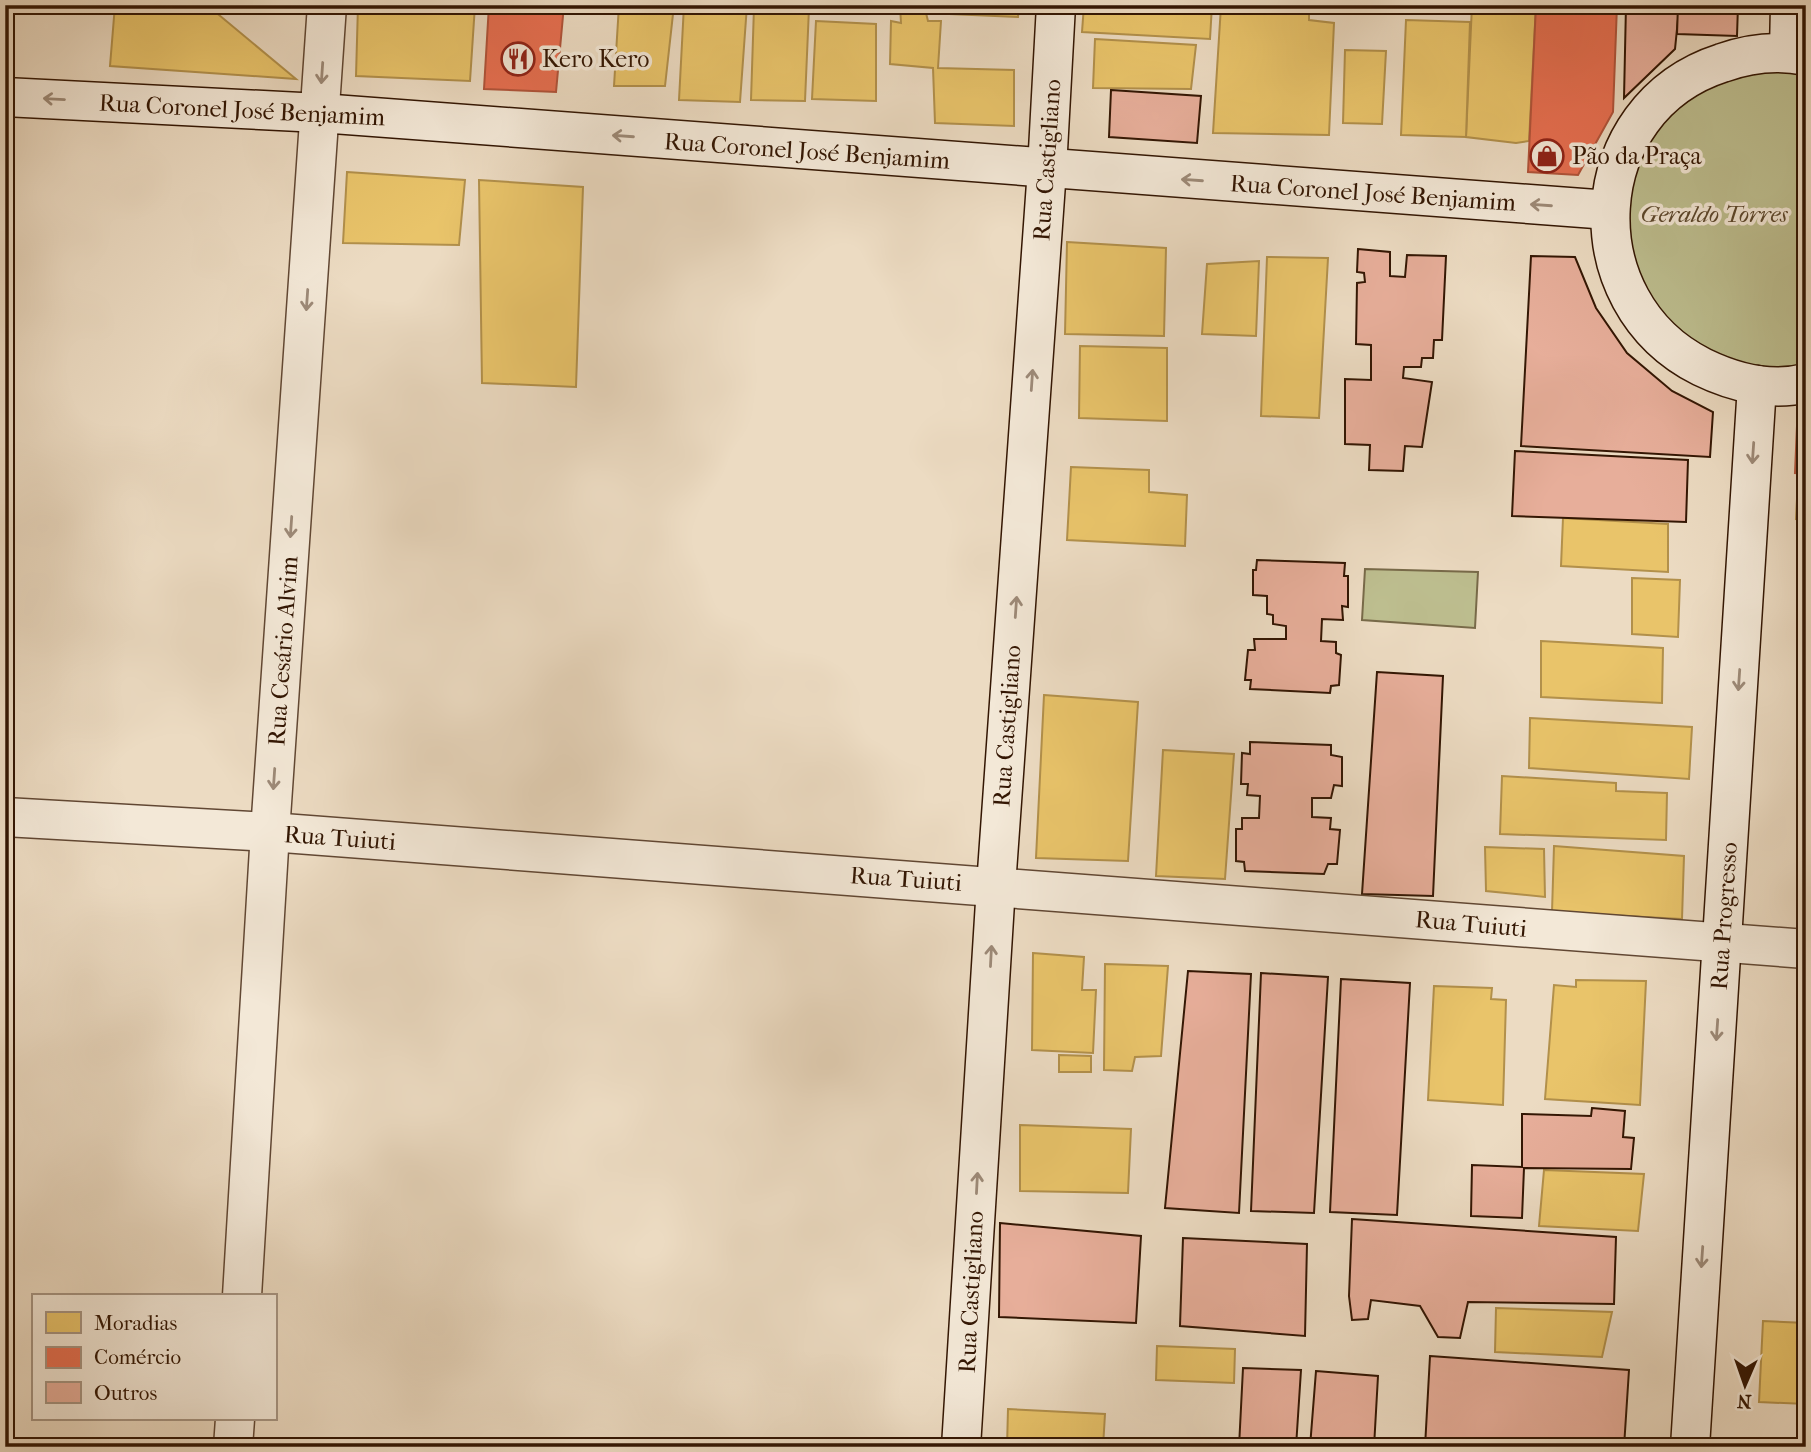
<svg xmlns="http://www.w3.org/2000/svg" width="1811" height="1452" viewBox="0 0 1811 1452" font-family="'IM FELL French Canon',serif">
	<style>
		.green { fill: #bdbe8f; stroke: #786a49; stroke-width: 2 }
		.homes { fill: #e9c46a; stroke: #b2904b; stroke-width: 2 }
		.shops { fill: #e76f51; stroke: #b1543a; stroke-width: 2 }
		.building { fill: #e7ae9a; stroke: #331603; stroke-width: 2 }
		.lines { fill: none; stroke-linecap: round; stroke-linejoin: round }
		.street-casing { stroke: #614733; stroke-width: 41 }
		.secondary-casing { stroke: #331603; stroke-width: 41 }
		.street { stroke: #f3e8d7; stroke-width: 38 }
		.secondary { stroke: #f3e8d7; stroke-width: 38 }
		.oneway { stroke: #9d8a78 }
		.labels { text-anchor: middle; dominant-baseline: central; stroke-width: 7; stroke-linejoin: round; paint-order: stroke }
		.poi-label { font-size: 24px; fill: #331603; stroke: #f3e8d7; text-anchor: start }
		.street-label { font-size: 24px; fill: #331603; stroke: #f3e8d7 }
		.park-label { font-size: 24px; font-style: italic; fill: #5c482d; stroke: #f3e8d7 }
	</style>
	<rect width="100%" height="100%" fill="#ecdbc2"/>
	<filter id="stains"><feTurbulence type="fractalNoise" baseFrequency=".00286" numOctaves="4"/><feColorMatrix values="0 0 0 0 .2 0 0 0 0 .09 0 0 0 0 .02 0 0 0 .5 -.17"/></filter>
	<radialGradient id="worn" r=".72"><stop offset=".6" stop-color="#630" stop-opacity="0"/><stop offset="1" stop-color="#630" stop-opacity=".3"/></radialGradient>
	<!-- green -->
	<g class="green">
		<path d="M1806,58V369L1776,374L1699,350L1641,293L1623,214L1636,146L1694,78Z"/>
		<path d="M1365,569L1478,572L1475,628L1362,620Z"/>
	</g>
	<!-- homes -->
	<g class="homes">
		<path d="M115,5H207L296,79L110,66Z"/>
		<path d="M358,5H475L470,81L356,76Z"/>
		<path d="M619,5H674L665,86H614Z"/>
		<path d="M684,5H747L740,102L679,100Z"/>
		<path d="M900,5H1019L1018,17L926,13L928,21H941L938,68L1014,70V126L935,123L933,68L890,64L891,21L901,23Z"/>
		<path d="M1084,5H1212L1210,39L1082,32Z"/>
		<path d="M1247,5H1309V20L1334,23L1329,135L1213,133L1221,6L1247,7Z"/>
		<path d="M1472,5H1536L1529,141L1516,143L1466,137Z"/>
		<path d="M754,7L809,8L805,101L751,100Z"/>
		<path d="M1406,20L1470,22L1466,137L1401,135Z"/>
		<path d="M816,21L876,24V101L812,99Z"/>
		<path d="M1095,39L1196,45L1191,89L1093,88Z"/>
		<path d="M1345,50L1386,51L1382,124L1343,123Z"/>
		<path d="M347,172L465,180L459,245L343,243Z"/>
		<path d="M479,180L583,187L576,387L482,383Z"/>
		<path d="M1067,242L1166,248L1164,336L1065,334Z"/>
		<path d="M1267,257L1328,258L1319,418L1261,416Z"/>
		<path d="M1259,261L1256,336L1202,334L1207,264Z"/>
		<path d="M1080,346L1167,348V421L1079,418Z"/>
		<path d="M1071,467L1149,470V492L1187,495L1185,546L1067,540Z"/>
		<path d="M1798,479H1806V520L1796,519Z"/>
		<path d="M1563,518L1668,524V572L1561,566Z"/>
		<path d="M1632,578L1680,580L1678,637L1632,634Z"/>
		<path d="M1541,641L1663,648L1662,703L1541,697Z"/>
		<path d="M1044,695L1138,702L1128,861L1036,858Z"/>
		<path d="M1530,718L1692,727L1689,779L1529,768Z"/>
		<path d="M1163,750L1234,754L1225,879L1156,876Z"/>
		<path d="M1502,776L1616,783V791L1667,793L1666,840L1500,834Z"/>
		<path d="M1554,846L1684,856L1682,919L1552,912Z"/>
		<path d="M1485,847L1544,849L1545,897L1486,891Z"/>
		<path d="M1033,953L1084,957L1082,990H1096L1093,1053L1032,1050Z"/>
		<path d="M1105,964L1168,966L1161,1056L1135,1057L1132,1071L1104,1070Z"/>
		<path d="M1576,980L1646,981L1640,1105L1545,1099L1554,985L1576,987Z"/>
		<path d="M1434,986L1492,988L1491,999L1506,1000L1503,1105L1428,1100Z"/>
		<path d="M1059,1055L1091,1056V1072H1059Z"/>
		<path d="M1020,1125L1131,1129L1128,1193L1020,1191Z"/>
		<path d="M1544,1170L1644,1174L1638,1231L1539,1226Z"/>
		<path d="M1496,1308L1612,1312L1602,1357L1495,1352Z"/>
		<path d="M1763,1321L1806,1323V1404L1759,1402Z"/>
		<path d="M1157,1346L1235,1349L1234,1383L1156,1380Z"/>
		<path d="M1008,1409L1105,1414L1103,1447H1007Z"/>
	</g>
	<!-- shops -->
	<g class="shops">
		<path d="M489,5H564L556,92L484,89Z"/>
		<path d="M1536,5H1617L1613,112L1578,175L1528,172Z"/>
		<path d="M1806,422V474L1795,473L1797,426Z"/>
	</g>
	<!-- building -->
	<g class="building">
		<path d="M1626,5H1678V19L1675,49L1624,98Z"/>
		<path d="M1678,5H1738L1737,36L1677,34Z"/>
		<path d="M1111,90L1201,96L1197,143L1109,137Z"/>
		<path d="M1358,249L1390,252V276L1405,277L1407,255L1446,256L1442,340H1434L1433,358H1422L1421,367H1404L1403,378L1432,382L1422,447L1405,446L1403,471L1369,470L1370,445L1345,444V379L1371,380V345L1356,344L1357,283L1365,282L1364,273L1357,272Z"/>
		<path d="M1531,256L1575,257L1596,308L1627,353L1672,391L1713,412L1710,457L1521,446Z"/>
		<path d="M1515,451L1688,460L1686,522L1512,516Z"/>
		<path d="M1257,560L1345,563L1344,576H1348V607L1342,606L1343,620L1322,619L1321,641L1336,642V653L1341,655L1339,685L1331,686L1330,693L1250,689L1251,680H1245L1248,650H1255L1254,639H1286V626L1273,624V615L1267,614V596L1253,595V570H1256Z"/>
		<path d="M1377,672L1443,676L1433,896L1362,894Z"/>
		<path d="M1250,742L1331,745V755L1342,757V786L1334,785L1331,798H1312V817L1331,818L1330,829L1340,830L1337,864H1328L1324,874L1245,871L1244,862L1236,861V829H1242V818H1259L1260,796L1247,795L1248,784H1241L1242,753L1250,754Z"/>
		<path d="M1188,971L1251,974L1239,1213L1165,1208Z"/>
		<path d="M1261,973L1328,977L1314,1213L1251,1211Z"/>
		<path d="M1341,979L1410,983L1397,1215L1330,1212Z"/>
		<path d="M1592,1108L1625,1111L1623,1137L1634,1138L1631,1169L1524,1168L1522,1218L1471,1216L1472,1165L1522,1167V1114L1591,1116Z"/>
		<path d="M1352,1219L1616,1237L1614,1304L1468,1302L1460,1338L1438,1337L1420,1306L1371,1300L1368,1319L1352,1320L1349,1296Z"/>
		<path d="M1000,1223L1141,1236L1136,1323L999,1317Z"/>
		<path d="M1183,1238L1307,1244L1305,1336L1180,1326Z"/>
		<path d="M1430,1356L1629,1370L1624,1447H1425Z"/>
		<path d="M1243,1368L1301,1370L1296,1447H1239Z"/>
		<path d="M1316,1371L1378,1376L1374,1447H1310Z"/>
		<path d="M1736,1439L1806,1443V1447H1736Z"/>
	</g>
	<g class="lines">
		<defs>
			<g id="street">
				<path d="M5,817L270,832L1806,949"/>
				<path d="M242,1296L270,832L327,5"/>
				<path d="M233,1447L235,1419"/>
			</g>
			<g id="secondary">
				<path d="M1789,52L1790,5"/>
				<path d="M1806,56C1777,50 1750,53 1722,63C1582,108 1572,302 1702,367C1733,382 1771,392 1806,383"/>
				<path d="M5,97L320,113L1609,210"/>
				<path d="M961,1447L996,886L1047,169L1056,5"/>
				<path d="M1690,1447L1757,385"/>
			</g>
		</defs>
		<!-- street casing -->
		<use href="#street" class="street-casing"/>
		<!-- secondary casing -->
		<use href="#secondary" class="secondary-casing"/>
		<!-- street -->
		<use href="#street" class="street"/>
		<!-- secondary -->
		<use href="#secondary" class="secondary"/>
	</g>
	<!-- one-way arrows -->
	<defs><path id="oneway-shaft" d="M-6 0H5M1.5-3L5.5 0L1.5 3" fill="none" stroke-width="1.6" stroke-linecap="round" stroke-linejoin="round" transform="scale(1.75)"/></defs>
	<g class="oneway">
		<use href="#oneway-shaft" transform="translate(322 73) rotate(94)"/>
		<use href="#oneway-shaft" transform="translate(54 99) rotate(-177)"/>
		<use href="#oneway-shaft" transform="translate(623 136) rotate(-176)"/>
		<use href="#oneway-shaft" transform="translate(1192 180) rotate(-176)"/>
		<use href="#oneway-shaft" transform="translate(1541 205) rotate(-176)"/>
		<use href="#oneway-shaft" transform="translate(307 300) rotate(94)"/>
		<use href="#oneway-shaft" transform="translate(1032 380) rotate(-86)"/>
		<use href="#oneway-shaft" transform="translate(1753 453) rotate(94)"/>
		<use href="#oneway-shaft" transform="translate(291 527) rotate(94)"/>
		<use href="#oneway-shaft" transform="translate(1016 607) rotate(-86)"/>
		<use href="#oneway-shaft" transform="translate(1739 680) rotate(94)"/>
		<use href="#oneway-shaft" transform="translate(274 779) rotate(94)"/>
		<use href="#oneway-shaft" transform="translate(991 956) rotate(-87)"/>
		<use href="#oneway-shaft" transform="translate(1717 1030) rotate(94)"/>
		<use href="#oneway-shaft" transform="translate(977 1183) rotate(-87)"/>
		<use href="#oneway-shaft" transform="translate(1702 1257) rotate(94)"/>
	</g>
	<!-- icons -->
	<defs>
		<symbol id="restaurant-ring" viewBox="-11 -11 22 22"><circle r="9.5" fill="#f3e8d7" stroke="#8f2418" stroke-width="1.5"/><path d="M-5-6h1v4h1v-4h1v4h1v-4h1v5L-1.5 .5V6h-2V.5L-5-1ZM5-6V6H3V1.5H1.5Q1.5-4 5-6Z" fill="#8f2418"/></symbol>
		<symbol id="shop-ring" viewBox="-11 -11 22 22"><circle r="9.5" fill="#f3e8d7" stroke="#8f2418" stroke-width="1.5"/><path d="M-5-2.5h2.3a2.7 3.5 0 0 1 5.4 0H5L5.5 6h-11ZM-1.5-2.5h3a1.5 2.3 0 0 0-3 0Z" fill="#8f2418"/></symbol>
	</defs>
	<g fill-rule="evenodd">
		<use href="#restaurant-ring" x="499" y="40" width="38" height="38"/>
		<use href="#shop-ring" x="1528" y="137" width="38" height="38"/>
	</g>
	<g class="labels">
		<!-- poi labels -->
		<g class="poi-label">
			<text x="542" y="59">Kero Kero</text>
			<text x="1572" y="156">Pão da Praça</text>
		</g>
		<!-- street labels -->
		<g class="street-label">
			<text transform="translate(242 110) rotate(3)">Rua Coronel José Benjamim</text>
			<text transform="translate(807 151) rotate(4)">Rua Coronel José Benjamim</text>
			<text transform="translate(1047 160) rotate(-86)">Rua Castigliano</text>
			<text transform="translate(1373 193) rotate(4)">Rua Coronel José Benjamim</text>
			<text transform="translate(283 651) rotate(-86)">Rua Cesário Alvim</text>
			<text transform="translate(1007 726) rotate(-86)">Rua Castigliano</text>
			<text transform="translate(340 838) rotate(4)">Rua Tuiuti</text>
			<text transform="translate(906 879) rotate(4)">Rua Tuiuti</text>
			<text transform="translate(1724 916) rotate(-86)">Rua Progresso</text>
			<text transform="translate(1471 924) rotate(5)">Rua Tuiuti</text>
			<text transform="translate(971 1292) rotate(-87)">Rua Castigliano</text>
		</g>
		<!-- park labels -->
		<g class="park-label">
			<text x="1714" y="214">Geraldo Torres</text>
		</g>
	</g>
	<!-- margin -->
	<rect width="1811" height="1452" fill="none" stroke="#ecdbc2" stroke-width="28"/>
	<rect x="7" y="7" width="1797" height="1438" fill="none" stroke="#331603" stroke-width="3.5"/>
	<rect x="14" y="14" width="1783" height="1424" fill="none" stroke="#331603" stroke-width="2"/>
	<!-- legend -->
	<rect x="32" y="1294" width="245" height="126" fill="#f3e8d7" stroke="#a69482" stroke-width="2"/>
	<rect x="46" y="1312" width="35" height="21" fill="#e9c46a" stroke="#a69482" stroke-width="2"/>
	<text x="94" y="1330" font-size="21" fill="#331603">Moradias</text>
	<rect x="46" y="1347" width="35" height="21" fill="#e76f51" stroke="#a69482" stroke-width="2"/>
	<text x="94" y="1364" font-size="21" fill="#331603">Comércio</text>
	<rect x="46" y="1382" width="35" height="21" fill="#e7ae9a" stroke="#a69482" stroke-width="2"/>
	<text x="94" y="1400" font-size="21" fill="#331603">Outros</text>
	<!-- north arrow -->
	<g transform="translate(1745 1385) rotate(182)" stroke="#f3e8d7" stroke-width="5" paint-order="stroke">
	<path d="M0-5L12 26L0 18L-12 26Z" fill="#331603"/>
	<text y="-10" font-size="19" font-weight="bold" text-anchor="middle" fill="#331603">N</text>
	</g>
	<rect width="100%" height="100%" filter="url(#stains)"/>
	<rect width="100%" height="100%" fill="url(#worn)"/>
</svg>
